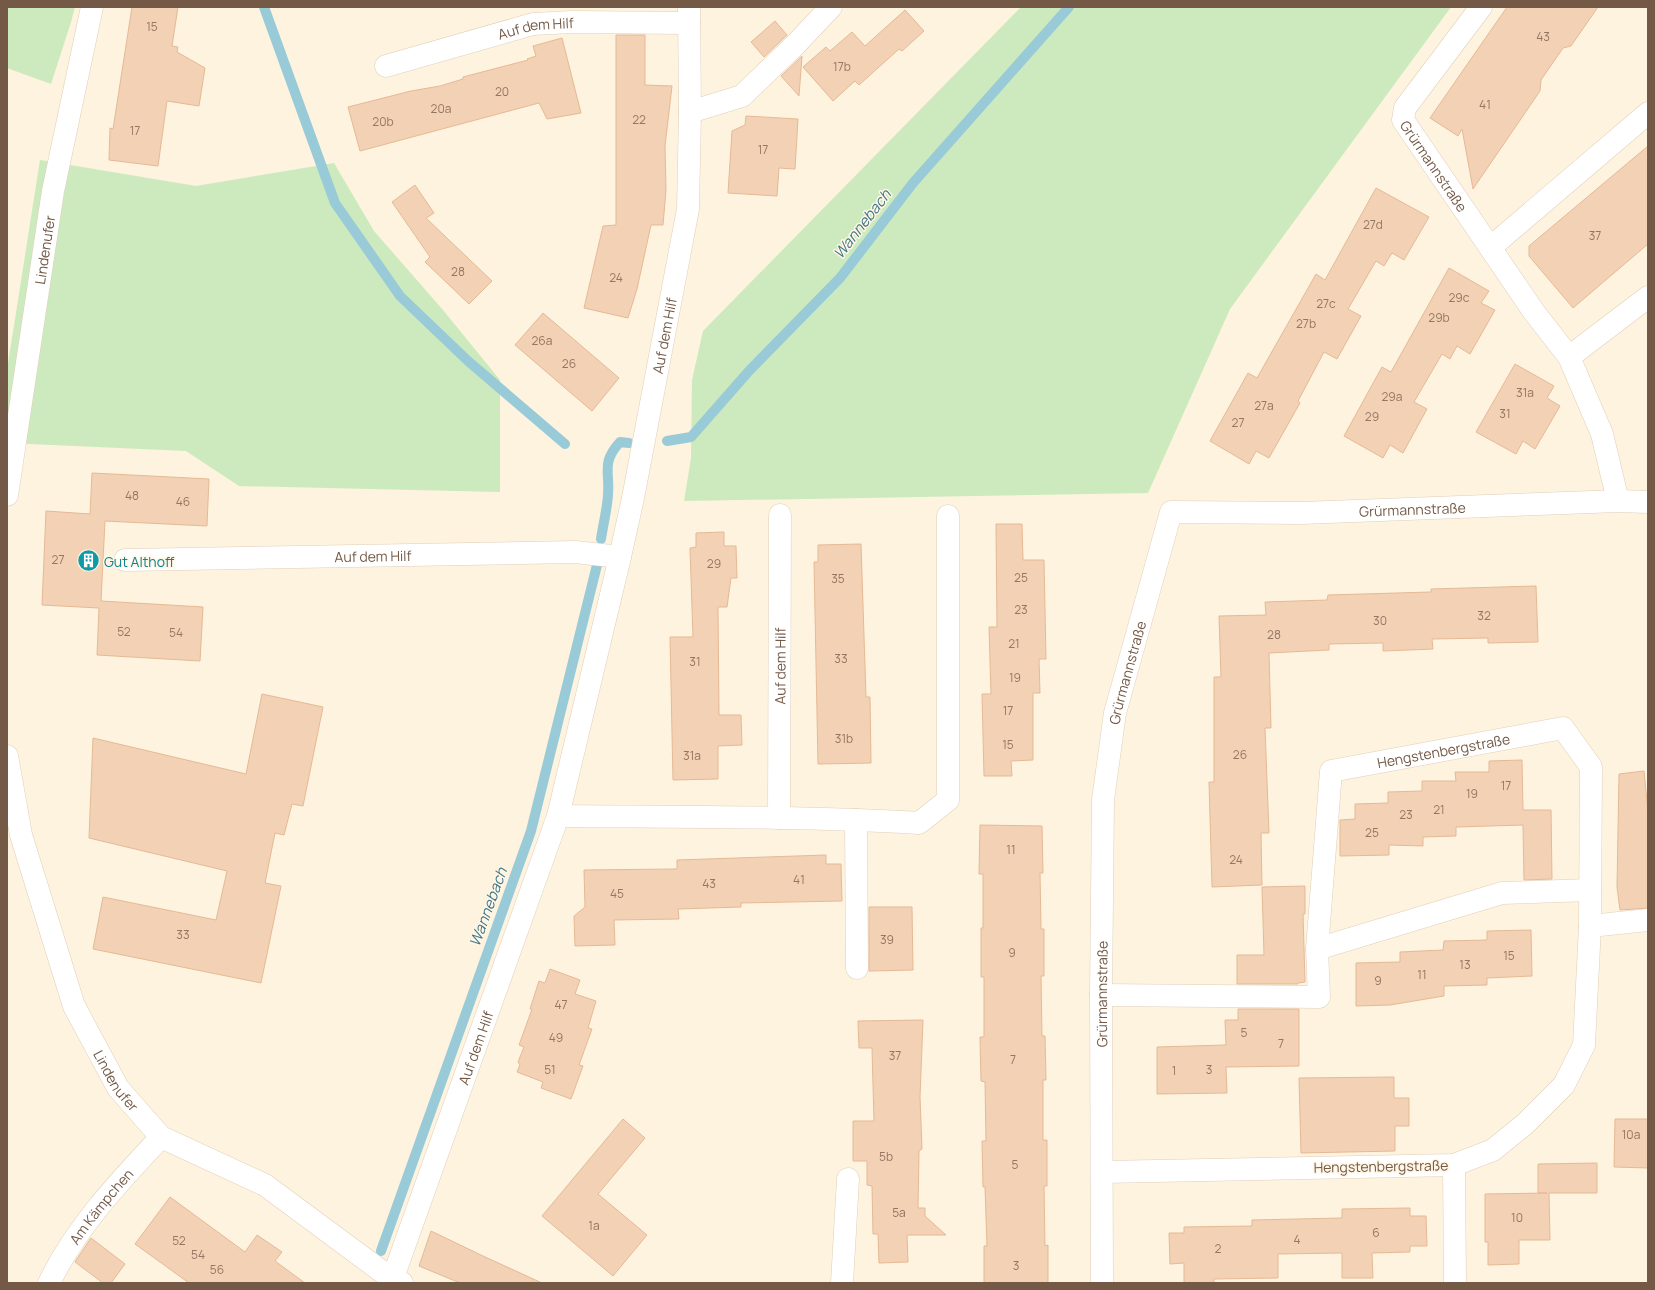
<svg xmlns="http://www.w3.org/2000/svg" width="1655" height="1290" viewBox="0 0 1655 1290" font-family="Manrope,sans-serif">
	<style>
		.green { fill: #cceabd }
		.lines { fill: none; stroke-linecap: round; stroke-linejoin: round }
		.stream { stroke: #98cad8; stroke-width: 10 }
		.building { fill: #f3d1b5; stroke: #e6b995 }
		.minor-casing { stroke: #e1cfba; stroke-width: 23 }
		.minor { stroke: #fff; stroke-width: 22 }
		.labels { text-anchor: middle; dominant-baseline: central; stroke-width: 3; stroke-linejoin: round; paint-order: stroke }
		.number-label { font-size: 12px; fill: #937762 }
		.street-label { font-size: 14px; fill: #735946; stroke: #fff6e5 }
		.culture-label { font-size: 14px; fill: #0d838f; stroke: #fff6e5; text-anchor: start }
		.water-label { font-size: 15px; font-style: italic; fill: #3f7787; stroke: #fff6e5 }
	</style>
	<rect width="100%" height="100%" fill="#fdf3de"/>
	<!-- green -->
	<g class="green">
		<path d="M7,7H75L71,22L51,84L7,68Z"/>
		<path d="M1021,7H1451L1230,309L1148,493L684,501L691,458L692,380L703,331Z"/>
		<path d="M40,160L196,186L334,163L374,231L443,310L500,380V492L239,486L186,451L7,443V370Z"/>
	</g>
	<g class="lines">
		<!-- stream -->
		<g class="stream">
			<path d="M264,7L335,203L400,296L468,361L565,444"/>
			<path d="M667,441L691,437L749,371L840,278L913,183L1069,7"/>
			<path d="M601,539C603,525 607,510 608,495C610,471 601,463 620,442L629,443"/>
			<path d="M381,1251L531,831L597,565"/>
		</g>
	</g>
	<!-- building -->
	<g class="building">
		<path d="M132,7H178L172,46L178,47L177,52L205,68L199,106L167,101L158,166L109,160L110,128L113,129Z"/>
		<path d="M1507,7H1598L1571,46L1563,48L1541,80L1540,91L1473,189L1462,129L1458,136L1430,118Z"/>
		<path d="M905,10L924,31L902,51L899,49L859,85L855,81L833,101L803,67L826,47L830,51L852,32L865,46Z"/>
		<path d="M775,21L787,35L764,57L751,42Z"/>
		<path d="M616,35H645V85L672,86L665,146L666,190L663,225H651L637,289L628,318L584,308L603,226L616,225Z"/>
		<path d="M562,38L581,113L547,119L539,103L360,151L348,107L411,91L440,86L463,79V77L528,60L527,59L536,56L533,46Z"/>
		<path d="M802,56L799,96L781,76Z"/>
		<path d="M746,116L798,119L795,169L779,168L777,196L728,193L732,131L745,125Z"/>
		<path d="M1648,146V244L1573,308L1529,256V246Z"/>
		<path d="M415,185L434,213L426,218L492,281L469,304L425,262L430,257L392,202Z"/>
		<path d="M1376,188L1429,217L1404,260L1392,253L1384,266L1376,261L1348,309L1361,316L1337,359L1324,352L1298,401L1300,403L1269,458L1256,451L1249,464L1210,441L1248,373L1257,378L1316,274L1325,280Z"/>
		<path d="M1449,268L1489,291L1481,303L1495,310L1470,354L1457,346L1450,359L1442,354L1414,402L1427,409L1403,453L1390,445L1383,458L1344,436L1382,367L1391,372Z"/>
		<path d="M543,313L619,378L592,411L515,345Z"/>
		<path d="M1515,364L1554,386L1547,398L1560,406L1535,449L1523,441L1516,454L1476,432Z"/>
		<path d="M92,473L209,479L207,526L105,521L101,601L203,607L200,661L97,655L99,608L42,605L46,511L90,514Z"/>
		<path d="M996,524H1022L1023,560H1044L1046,659H1039L1040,693H1033V760L1011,761L1012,776H984L982,694H991L989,627H997Z"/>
		<path d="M724,532V546H736L737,578H731L727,607H718L719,715H741L742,745L718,746V779L673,780L670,637H693L690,548L696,547V533Z"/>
		<path d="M861,544L866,697H870L871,763L818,764L814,562H818V545Z"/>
		<path d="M1536,586L1538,642L1488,643V638L1432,639L1433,649L1383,651V643L1329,644V650L1269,653L1271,728H1265L1269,833H1261L1262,885L1212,887L1209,782H1214V677H1221L1219,616L1266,615L1265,602L1327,600L1328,595L1431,592V589Z"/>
		<path d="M262,694L323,707L303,806L292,804L284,835L275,833L265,883L281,886L261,983L93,949L103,897L216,920L227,871L89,838L93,738L246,774Z"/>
		<path d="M1522,760L1523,810H1551L1552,879L1524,880L1523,825L1456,827V836L1423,837V846L1389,845V855L1340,856V820L1355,819V804L1388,803V792L1422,791V781H1456L1455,772H1489V761Z"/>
		<path d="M1644,771L1648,812V908L1620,910L1617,887L1619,774Z"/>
		<path d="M980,825L1042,826L1043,873H1040L1041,929H1044V976H1041L1042,1036H1045L1046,1080H1043V1140H1047V1186H1044L1045,1246L1048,1245V1283H984V1246H987L985,1187H983L982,1141H986L985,1082L981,1081L980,1037H984V977H981V928H983V874H979Z"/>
		<path d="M826,855V864H841L842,901L741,903V907L678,909L679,919L614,920L615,945L575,946L574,916L585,907L584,870L677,869V860Z"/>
		<path d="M1305,886V914H1303L1305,982L1298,983V984H1237V955H1264L1262,887Z"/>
		<path d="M869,907H912L913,970L869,971Z"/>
		<path d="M1531,930L1532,976L1487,978V985L1444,986V996L1390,1005L1356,1006V963L1400,962V952L1443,950L1444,941L1487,940V931Z"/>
		<path d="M550,969L580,980L575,994L596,1001L588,1028L592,1029L579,1065L583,1066L571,1099L541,1088L543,1082L517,1072L520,1065L518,1062L524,1047L519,1045L532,1009H530L539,981L545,983Z"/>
		<path d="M1238,1009H1299V1066L1226,1067L1227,1093L1157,1094V1047L1226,1045L1225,1020H1238Z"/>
		<path d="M923,1020L920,1097L922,1149L919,1151L918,1208H925V1216L946,1235H907L908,1262L879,1263L878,1234H873L872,1186L867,1185V1161H853V1121H874L872,1048H859L858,1021Z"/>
		<path d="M1394,1077V1098H1409V1126H1395V1151L1301,1153L1299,1078Z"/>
		<path d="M623,1119L645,1138L598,1194L647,1235L613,1276L542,1216Z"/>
		<path d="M1615,1119H1648V1168L1614,1167Z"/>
		<path d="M1597,1163V1193H1549L1550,1240H1519V1264L1488,1265V1242H1485V1194L1547,1193H1538V1164Z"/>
		<path d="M170,1197L245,1252L257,1235L282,1252L275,1261L305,1283H189L135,1244Z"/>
		<path d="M1410,1208V1216H1426L1427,1246H1410V1252L1372,1253L1373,1278H1342V1253L1278,1254V1278L1214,1279V1283H1184V1263L1170,1264L1169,1233H1184V1227L1252,1226V1220L1342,1218V1209Z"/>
		<path d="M431,1231L483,1256L542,1283H460L419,1266Z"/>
		<path d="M91,1238L125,1264L111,1283H103L75,1262Z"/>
	</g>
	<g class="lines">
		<defs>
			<g id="minor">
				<path id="s1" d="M1481,7L1405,108L1403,120L1534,312L1569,357L1602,434L1618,501"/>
				<path id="s2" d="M386,66L533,24L572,22L689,23"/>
				<path d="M690,112L742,96L795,45L831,7"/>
				<path d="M1491,247L1648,113"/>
				<path d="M1569,357L1648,297"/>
				<path id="s3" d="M7,495L53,191L92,7"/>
				<path id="s4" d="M125,560L575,552L620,557"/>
				<path id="s5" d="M7,756L21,835L74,1006L118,1088L161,1137L265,1185L392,1279L402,1283"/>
				<path d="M558,816C678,817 799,816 919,823L948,800V516"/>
				<path id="s6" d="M779,818L780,515"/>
				<path d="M856,820L857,968"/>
				<path d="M1590,926L1648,920"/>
				<path d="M1317,949L1502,893L1590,890"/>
				<path id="s7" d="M1101,995L1319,997L1317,949L1331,771L1563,728L1591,767L1590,926L1584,1045L1564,1085L1525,1124L1493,1150L1454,1165L1103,1172"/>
				<path d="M1454,1165L1455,1283"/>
				<path id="s8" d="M49,1283C76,1227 119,1182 161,1137"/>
				<path id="s9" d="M391,1283L558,816L620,557L633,498L688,209L690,112L689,7"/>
				<path d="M842,1283L848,1179"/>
				<path id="s10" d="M1102,1283L1101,995L1103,800L1115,713L1171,512L1302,513L1618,501L1648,502"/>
			</g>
		</defs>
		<!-- minor casing -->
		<use href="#minor" class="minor-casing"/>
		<!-- minor -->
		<use href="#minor" class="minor"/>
	</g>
	<!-- icons -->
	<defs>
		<symbol id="building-disc" viewBox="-11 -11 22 22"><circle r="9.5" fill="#0f9aa8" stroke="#fff6e5"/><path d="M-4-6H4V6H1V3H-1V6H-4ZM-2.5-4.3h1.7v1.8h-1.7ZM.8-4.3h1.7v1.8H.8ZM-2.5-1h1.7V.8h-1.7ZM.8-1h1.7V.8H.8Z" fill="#fff"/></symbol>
	</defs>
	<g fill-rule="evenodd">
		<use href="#building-disc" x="76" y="548" width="25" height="25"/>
	</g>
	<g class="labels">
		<!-- number labels -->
		<g class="number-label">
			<text x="152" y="26">15</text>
			<text x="1543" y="36">43</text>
			<text x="842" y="66">17b</text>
			<text x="502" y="91">20</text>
			<text x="1485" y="104">41</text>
			<text x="441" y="108">20a</text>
			<text x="639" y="119">22</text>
			<text x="383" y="121">20b</text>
			<text x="135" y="130">17</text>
			<text x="763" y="149">17</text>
			<text x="1373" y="224">27d</text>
			<text x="1595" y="235">37</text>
			<text x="458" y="271">28</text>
			<text x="616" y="277">24</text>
			<text x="1459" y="297">29c</text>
			<text x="1326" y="303">27c</text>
			<text x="1439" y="317">29b</text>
			<text x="1306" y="323">27b</text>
			<text x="542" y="340">26a</text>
			<text x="569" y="363">26</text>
			<text x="1525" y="392">31a</text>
			<text x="1392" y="396">29a</text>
			<text x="1264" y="405">27a</text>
			<text x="1505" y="413">31</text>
			<text x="1372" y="416">29</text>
			<text x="1238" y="422">27</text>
			<text x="132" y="495">48</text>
			<text x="183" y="501">46</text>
			<text x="58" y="559">27</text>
			<text x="714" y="563">29</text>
			<text x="1021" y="577">25</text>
			<text x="838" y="578">35</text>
			<text x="1021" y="609">23</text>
			<text x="1484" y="615">32</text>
			<text x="1380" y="620">30</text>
			<text x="124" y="631">52</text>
			<text x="176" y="632">54</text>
			<text x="1274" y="634">28</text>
			<text x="1014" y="643">21</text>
			<text x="841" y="658">33</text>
			<text x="695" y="661">31</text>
			<text x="1015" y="677">19</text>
			<text x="1008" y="710">17</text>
			<text x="844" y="738">31b</text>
			<text x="1008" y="744">15</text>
			<text x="1240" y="754">26</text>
			<text x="692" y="755">31a</text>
			<text x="1506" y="785">17</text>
			<text x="1472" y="793">19</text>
			<text x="1439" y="809">21</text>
			<text x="1406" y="814">23</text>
			<text x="1372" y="832">25</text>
			<text x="1011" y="849">11</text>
			<text x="1236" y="859">24</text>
			<text x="799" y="879">41</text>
			<text x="709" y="883">43</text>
			<text x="617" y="893">45</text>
			<text x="183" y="934">33</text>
			<text x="887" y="939">39</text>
			<text x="1012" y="952">9</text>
			<text x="1509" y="955">15</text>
			<text x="1465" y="964">13</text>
			<text x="1422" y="974">11</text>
			<text x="1378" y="980">9</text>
			<text x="561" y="1004">47</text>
			<text x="1244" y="1032">5</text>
			<text x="556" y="1037">49</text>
			<text x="1281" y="1043">7</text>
			<text x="895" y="1055">37</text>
			<text x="1013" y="1059">7</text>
			<text x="550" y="1069">51</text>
			<text x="1209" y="1069">3</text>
			<text x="1174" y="1070">1</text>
			<text x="1631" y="1134">10a</text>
			<text x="886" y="1156">5b</text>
			<text x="1015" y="1164">5</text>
			<text x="899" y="1212">5a</text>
			<text x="1517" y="1217">10</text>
			<text x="594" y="1225">1a</text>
			<text x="1376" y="1232">6</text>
			<text x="1297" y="1239">4</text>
			<text x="179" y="1240">52</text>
			<text x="1218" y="1248">2</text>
			<text x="198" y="1254">54</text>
			<text x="1016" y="1265">3</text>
			<text x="217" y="1269">56</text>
		</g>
		<!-- street labels -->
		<g class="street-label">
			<text stroke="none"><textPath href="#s2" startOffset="155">Auf dem Hilf</textPath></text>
			<text stroke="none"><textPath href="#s1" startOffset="194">Grürmannstraße</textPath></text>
			<text stroke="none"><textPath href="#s3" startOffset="248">Lindenufer</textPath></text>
			<text stroke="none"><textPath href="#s9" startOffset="988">Auf dem Hilf</textPath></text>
			<text stroke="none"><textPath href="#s10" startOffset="1021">Grürmannstraße</textPath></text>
			<text stroke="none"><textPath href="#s4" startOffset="248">Auf dem Hilf</textPath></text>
			<text stroke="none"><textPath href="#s6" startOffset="152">Auf dem Hilf</textPath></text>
			<text stroke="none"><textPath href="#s10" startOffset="613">Grürmannstraße</textPath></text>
			<text stroke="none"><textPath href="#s7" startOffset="559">Hengstenbergstraße</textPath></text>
			<text stroke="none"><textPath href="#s10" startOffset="289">Grürmannstraße</textPath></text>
			<text stroke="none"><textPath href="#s9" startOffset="250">Auf dem Hilf</textPath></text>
			<text stroke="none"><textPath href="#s5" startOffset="345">Lindenufer</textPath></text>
			<text transform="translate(1381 1166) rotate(-1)">Hengstenbergstraße</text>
			<text stroke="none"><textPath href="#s8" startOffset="93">Am Kämpchen</textPath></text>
		</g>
		<!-- culture labels -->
		<g class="culture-label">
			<text x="104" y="561">Gut Althoff</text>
		</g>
		<!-- water labels -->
		<g class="water-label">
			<text transform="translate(862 224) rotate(-52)">Wannebach</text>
			<text transform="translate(488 907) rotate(-70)">Wannebach</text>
		</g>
	</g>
	<!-- border -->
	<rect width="1655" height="1290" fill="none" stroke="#735946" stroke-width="16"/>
</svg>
